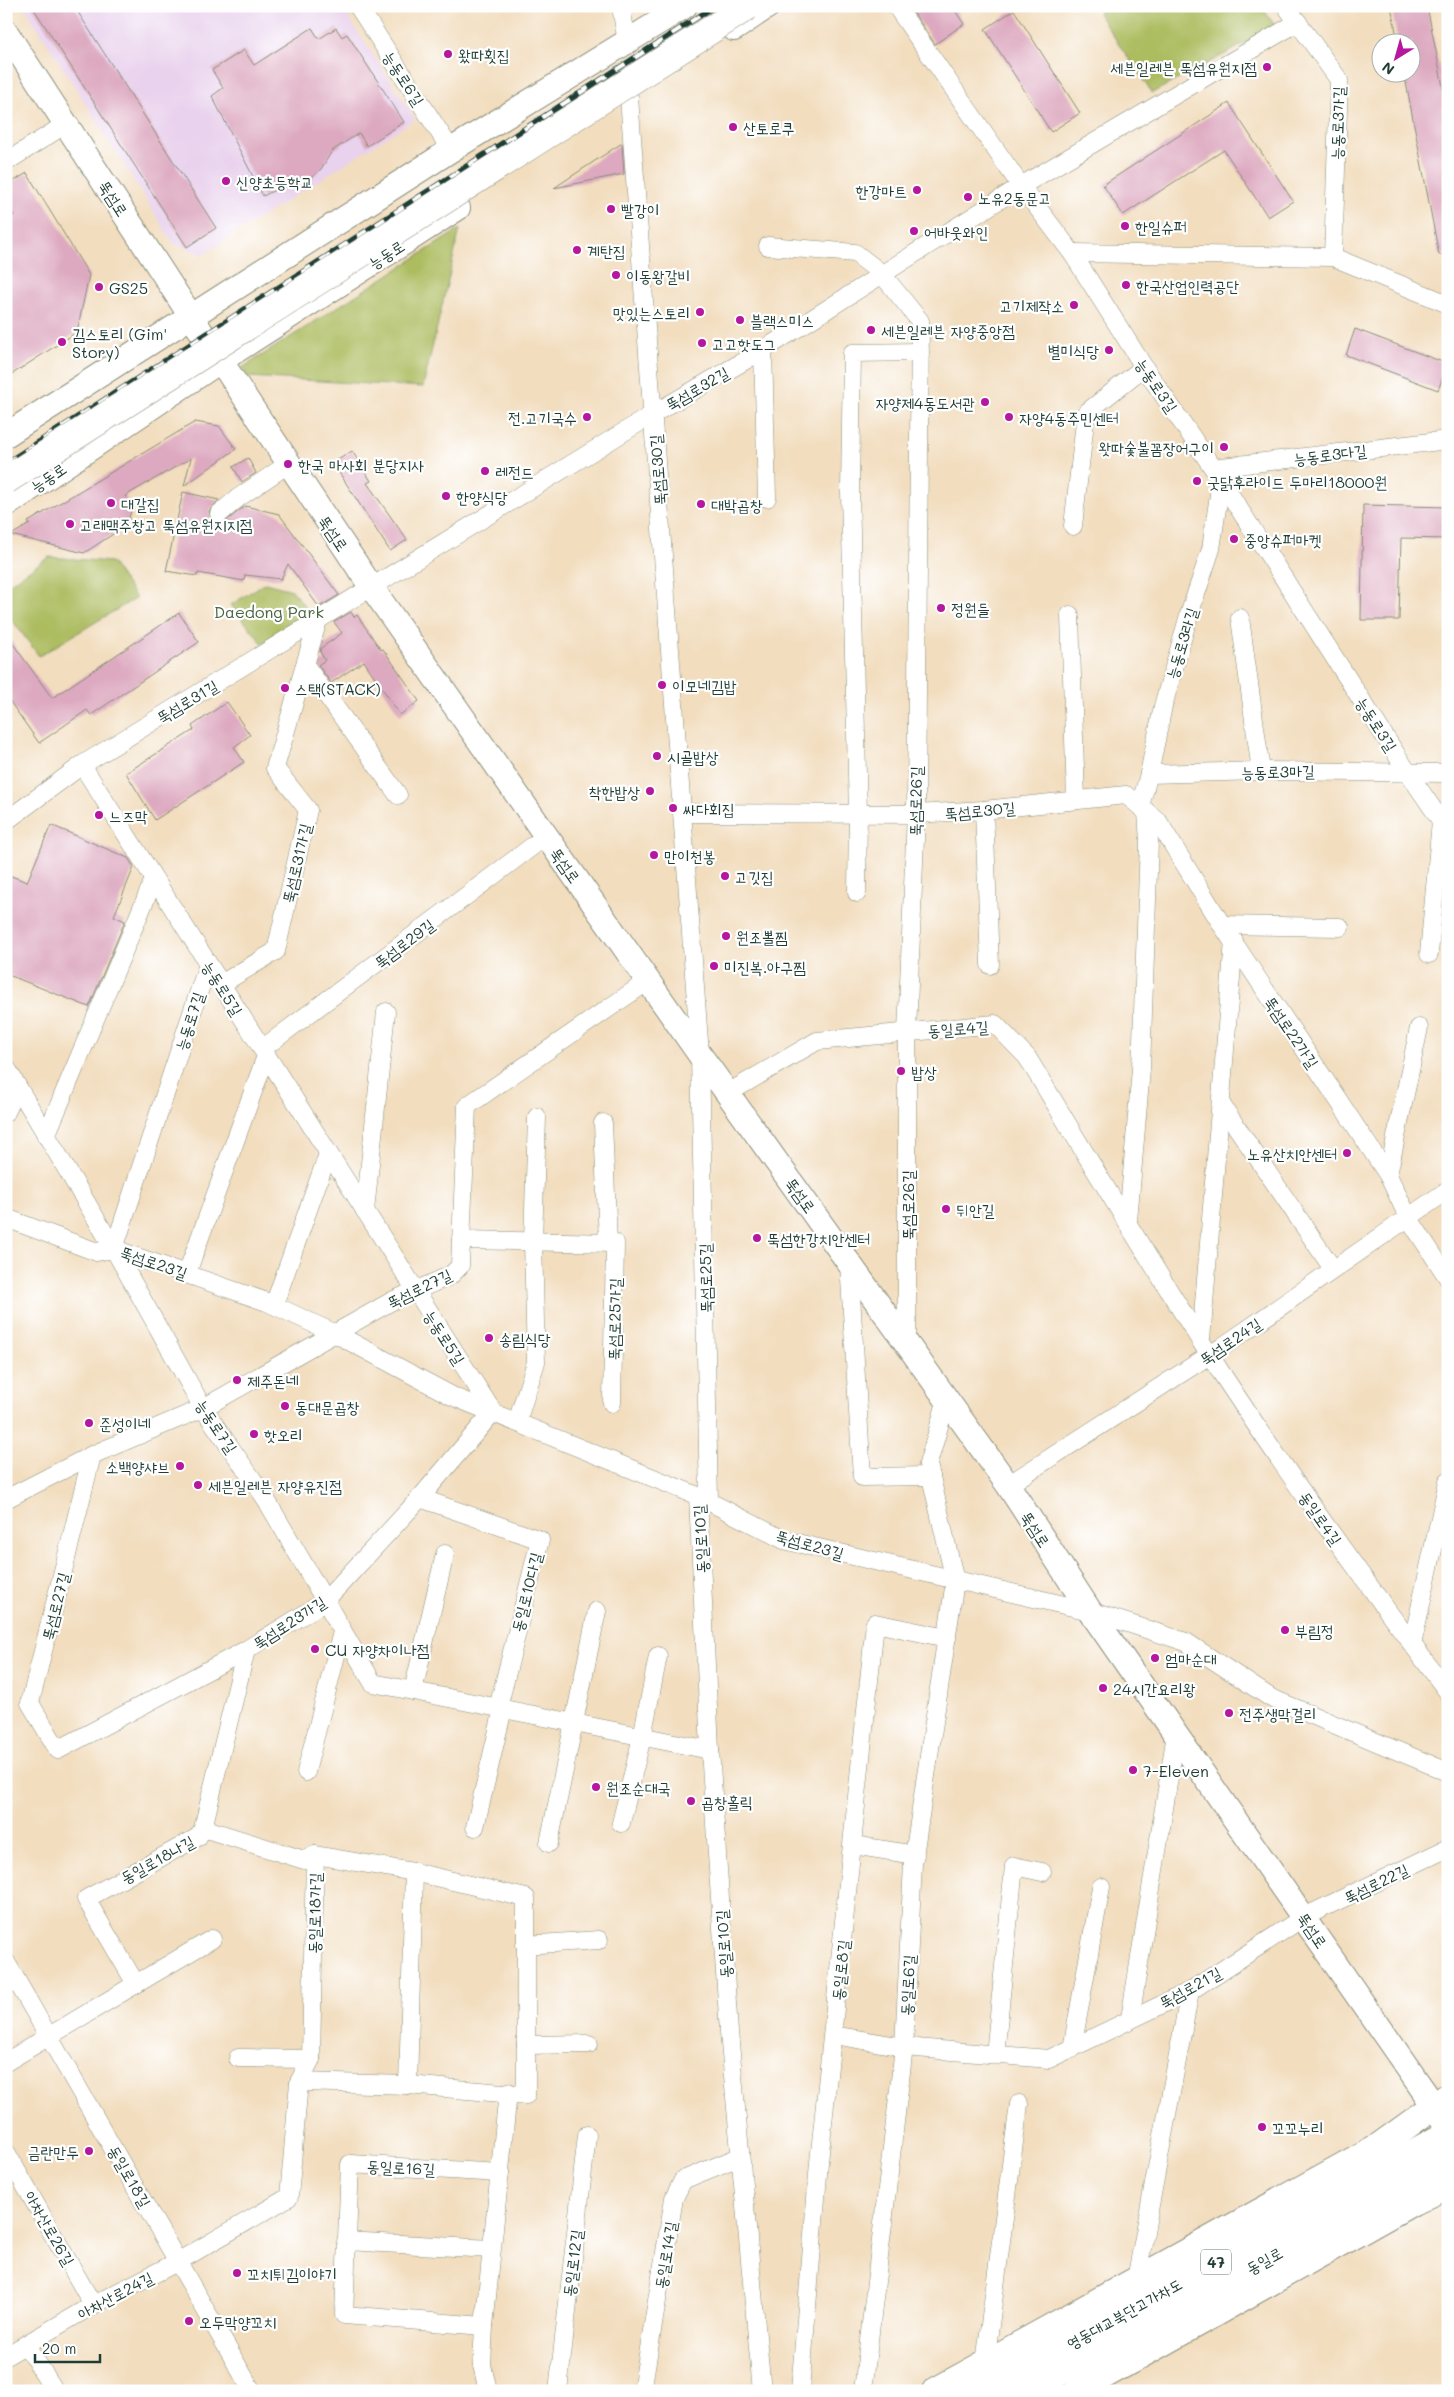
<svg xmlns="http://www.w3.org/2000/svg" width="1454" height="2397" viewBox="0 0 1454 2397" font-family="Mali,'Poor Story',sans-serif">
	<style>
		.built { fill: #e9d2ed }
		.green { fill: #acbc5f; stroke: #667c4a }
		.building { fill: #dda9c0 }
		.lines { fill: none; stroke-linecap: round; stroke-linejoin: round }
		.minor-casing { stroke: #888d79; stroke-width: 19 }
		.secondary-casing { stroke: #888d79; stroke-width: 26 }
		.primary-casing { stroke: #888d79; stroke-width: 28 }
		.minor { stroke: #fff; stroke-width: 18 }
		.secondary { stroke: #fff; stroke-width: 24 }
		.primary { stroke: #fff; stroke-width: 26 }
		.rail-casing { stroke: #1f3d34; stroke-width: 5.5 }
		.rail { stroke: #fff; stroke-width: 4; stroke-dasharray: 11; stroke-linecap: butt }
		.trunk-bridge-casing { stroke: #888d79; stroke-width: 29; stroke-linecap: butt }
		.trunk-bridge { stroke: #fff; stroke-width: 28 }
		.poi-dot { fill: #b5179e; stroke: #fff; stroke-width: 2 }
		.labels { text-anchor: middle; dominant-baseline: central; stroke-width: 4.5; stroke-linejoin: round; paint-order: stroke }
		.shield { fill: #fff; stroke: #627771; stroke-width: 1 }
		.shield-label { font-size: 15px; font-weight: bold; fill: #1f3d34 }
		.poi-label { font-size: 16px; fill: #1f3d34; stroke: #fff; text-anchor: start }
		.street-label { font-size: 16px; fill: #1f3d34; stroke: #fff }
		.park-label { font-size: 16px; fill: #496341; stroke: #fff }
	</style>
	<rect width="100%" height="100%" fill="#fff"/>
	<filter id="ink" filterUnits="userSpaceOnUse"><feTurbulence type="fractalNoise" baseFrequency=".02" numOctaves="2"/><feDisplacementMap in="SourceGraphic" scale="10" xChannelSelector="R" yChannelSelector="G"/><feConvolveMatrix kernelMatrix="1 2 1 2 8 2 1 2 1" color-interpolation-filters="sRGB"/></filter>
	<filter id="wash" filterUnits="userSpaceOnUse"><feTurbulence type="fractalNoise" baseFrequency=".0096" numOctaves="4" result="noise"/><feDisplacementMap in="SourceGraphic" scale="20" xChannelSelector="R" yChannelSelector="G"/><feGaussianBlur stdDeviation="1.12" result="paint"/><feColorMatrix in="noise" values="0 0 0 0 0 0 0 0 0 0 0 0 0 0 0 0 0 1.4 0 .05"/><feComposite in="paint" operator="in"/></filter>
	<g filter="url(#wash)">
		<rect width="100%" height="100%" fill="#f2ddbe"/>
		<!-- built -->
		<path class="built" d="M24,6H341L415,119L202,255L173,243Z"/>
		<!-- green -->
		<g class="green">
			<path d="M1111,6H1261L1276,27L1152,93L1098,13Z"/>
			<path d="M460,229L423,387L248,377L242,368Z"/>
			<path d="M49,557L111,562L136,598L39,656L6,612V586Z"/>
			<path d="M265,583L292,590L312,616L263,644L231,605Z"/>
		</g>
		<g id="blocks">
			<!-- building -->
			<g class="building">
				<path d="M32,6H74L216,228L187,247Z"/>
				<path d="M909,6H952L964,24L935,44Z"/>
				<path d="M1391,6H1427L1448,112V254L1439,255L1404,72H1412V42H1398Z"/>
				<path d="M1014,10L1080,113L1051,132L985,29Z"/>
				<path d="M312,28L319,39L336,28L342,37L347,34L404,122L367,146L359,133L332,151L321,169L311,178L286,188L285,185L263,196L212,96L223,88L212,70L244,50L254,65Z"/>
				<path d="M1229,103L1293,201L1268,217L1224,150L1123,215L1103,185Z"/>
				<path d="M622,143L624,174L554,188Z"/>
				<path d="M27,173L89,275L77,332L6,378V219L14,215L6,203V186Z"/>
				<path d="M1355,329L1448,364L1438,390L1346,355Z"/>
				<path d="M195,422L219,426L236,449L184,486L191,458L125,496L132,508L127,525L84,553L11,535L30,524L28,522Z"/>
				<path d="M352,451L371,481L367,483L407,540L390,551L333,463Z"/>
				<path d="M248,458L256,473L242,482L233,467Z"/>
				<path d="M183,492L219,500L209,511L211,520L216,524L225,522L245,506L279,514L339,595L319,607L288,564L281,579L245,575L244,581L198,573L197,576L166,571Z"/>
				<path d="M1363,505L1448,507V539L1401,538L1399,620H1361Z"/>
				<path d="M351,612L354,617L357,615L381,650L383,649L419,701L400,715L364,661L331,683L318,665L325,660L320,652L321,648L342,633L334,622Z"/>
				<path d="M179,613L199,642L91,715L87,710L39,743L6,696V634L52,698Z"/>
				<path d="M227,702L250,735L234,747L244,762L155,820L126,773L194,730L192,726Z"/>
				<path d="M51,825L128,858L134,867L114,916L125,921L89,1007L6,974V874L27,882Z"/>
			</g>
		</g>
	</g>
	<g filter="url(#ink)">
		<use href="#blocks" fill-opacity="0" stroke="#888d79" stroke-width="1"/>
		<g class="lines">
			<defs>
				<g id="minor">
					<path d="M358,6L451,150"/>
					<path d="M621,6L627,43"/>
					<path d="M896,6L1021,186L1072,253L1144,367L1213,468L1407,771L1448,831"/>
					<path d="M1286,6L1339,80L1333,257L1448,304"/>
					<path d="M629,97L700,1055L709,1502"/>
					<path d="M6,162L66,124"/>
					<path d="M768,246L855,253L881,273L920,321L916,814L907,1032V1342"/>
					<path d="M1072,253L1333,257"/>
					<path d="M763,350L767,498"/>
					<path d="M1213,468L1448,440"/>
					<path d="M219,514L238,498L288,464"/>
					<path d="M1073,526L1086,413L1144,367"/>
					<path d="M1070,615L1076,800"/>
					<path d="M1240,618L1261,771"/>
					<path d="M305,665L398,795"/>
					<path d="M82,765L493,1412L420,1498L324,1602L246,1650L58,1750L30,1703L92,1455"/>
					<path d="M1149,774L1261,771L1448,773"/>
					<path d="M1140,806L1149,774L1163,706L1189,615L1211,549L1221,481"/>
					<path d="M984,810L990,965"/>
					<path d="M682,813L916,814L984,810L1126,795L1158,821L1222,925L1388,1175L1408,1217L1448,1278"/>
					<path d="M6,821L82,765L653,414L763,350L1021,186L1298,22"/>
					<path d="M857,893L858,814L850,492L852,353L920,352"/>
					<path d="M1222,925L1340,927"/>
					<path d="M1429,954L1441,821"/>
					<path d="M221,984L276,951L308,810L275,768L318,620"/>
					<path d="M262,1049L546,836"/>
					<path d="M6,1067L114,1249L203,1408L264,1496L373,1683L710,1750"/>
					<path d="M728,1093L817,1041L995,1024L1027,1057C1087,1156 1146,1256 1209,1354C1284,1470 1365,1582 1448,1692"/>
					<path d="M1221,1104L1333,1269"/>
					<path d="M6,1112L18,1088"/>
					<path d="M603,1123L608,1243"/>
					<path d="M46,1136L154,879"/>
					<path d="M1388,1175L1419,1028"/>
					<path d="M365,1211L386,1012"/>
					<path d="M6,1218L97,1252L114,1249L267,1302L336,1334L454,1397L698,1496L784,1540L1090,1611L1186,1642L1271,1698L1448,1772"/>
					<path d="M1128,1221L1141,1069L1149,842L1147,812"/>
					<path d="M461,1240L615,1243L612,1403"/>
					<path d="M114,1249L208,964"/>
					<path d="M849,1262L862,1477L931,1476"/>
					<path d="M187,1273L266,1056"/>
					<path d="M274,1305L328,1154"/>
					<path d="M1201,1340L1234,941"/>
					<path d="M517,1422L536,1362L533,1241L537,1117"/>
					<path d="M1008,1485L1222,1347L1448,1190"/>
					<path d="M698,1496L710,1750L729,2032L762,2391"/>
					<path d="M420,1498L540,1540L498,1708"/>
					<path d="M6,1499L92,1455L203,1408L392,1301L451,1275L460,1266L467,1106L648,981"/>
					<path d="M1412,1645L1448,1481"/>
					<path d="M413,1691L445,1554"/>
					<path d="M306,1772L342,1632"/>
					<path d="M621,1823L642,1737L658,1656"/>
					<path d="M475,1827L503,1709"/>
					<path d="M549,1843L597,1611"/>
					<path d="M853,1845L915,1855"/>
					<path d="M525,1945L599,1940"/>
					<path d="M6,1962L252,2391"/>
					<path d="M136,1984L212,1939"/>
					<path d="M1130,2019L1176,1734"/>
					<path d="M833,2035L904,2047L1049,2059L1190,1991L1304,1917L1448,1848"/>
					<path d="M526,2045L589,2044"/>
					<path d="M1072,2049L1101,1887"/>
					<path d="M995,2055L1014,1866L1042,1872"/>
					<path d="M238,2058L311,2059"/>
					<path d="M6,2062L136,1984L86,1899L198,1837L203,1828L246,1650"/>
					<path d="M299,2082L408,2085L526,2095V1898L414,1872L315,1855"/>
					<path d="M408,2085L414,1872"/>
					<path d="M6,2152L93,2305"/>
					<path d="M346,2241L491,2249"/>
					<path d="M1136,2280L1190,1991"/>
					<path d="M484,2326L344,2315L350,2164L500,2173"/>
					<path d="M26,2345L55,2391"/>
					<path d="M6,2356L93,2305L179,2261L289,2197L299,2082L311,2059L315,1855L304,1860L203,1828"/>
					<path d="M985,2363L1019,2104"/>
					<path d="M488,2391L482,2365L484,2326L508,2092"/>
					<path d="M558,2391L587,2135"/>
					<path d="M642,2391L674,2198L683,2180L739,2157"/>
					<path d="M800,2391L819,2162L875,1623L947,1638"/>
					<path d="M863,2391L904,2047L913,1863L955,1581L928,1464L947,1399"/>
				</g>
				<g id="secondary">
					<path d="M734,29L768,6"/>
					<path d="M6,32L192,318L372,588L700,1055L1008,1485L1090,1611L1448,2126"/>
					<path d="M6,435L451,150L685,6"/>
					<path d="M6,505L220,361L458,208"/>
				</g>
				<g id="primary">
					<path d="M935,2391L1379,2146L1448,2096"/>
					<path d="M984,2391L1448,2133"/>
					<path d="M1027,2391L1448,2158"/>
					<path d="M1077,2391L1413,2202L1448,2185"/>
				</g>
			</defs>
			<!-- minor casing -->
			<use href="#minor" class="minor-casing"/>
			<!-- secondary casing -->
			<use href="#secondary" class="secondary-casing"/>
			<!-- primary casing -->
			<use href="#primary" class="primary-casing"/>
			<!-- minor -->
			<use href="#minor" class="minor"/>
			<!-- secondary -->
			<use href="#secondary" class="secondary"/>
			<!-- primary -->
			<use href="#primary" class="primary"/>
			<defs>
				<g id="rail">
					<path d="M6,463L715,6"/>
					<path d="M6,477L738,6"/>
				</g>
			</defs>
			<!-- rail casing -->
			<use href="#rail" class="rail-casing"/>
			<!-- rail -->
			<use href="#rail" class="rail"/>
			<defs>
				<path id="trunk-bridge" d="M6,480L748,6"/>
			</defs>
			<!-- trunk-bridge casing -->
			<use href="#trunk-bridge" class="trunk-bridge-casing"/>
			<!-- trunk-bridge -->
			<use href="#trunk-bridge" class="trunk-bridge"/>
		</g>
	</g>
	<!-- markers -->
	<g class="poi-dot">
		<circle cx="448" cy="54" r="5"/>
		<circle cx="1267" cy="67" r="5"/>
		<circle cx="733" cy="127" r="5"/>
		<circle cx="226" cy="181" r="5"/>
		<circle cx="917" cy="190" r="5"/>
		<circle cx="968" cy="197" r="5"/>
		<circle cx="611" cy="209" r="5"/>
		<circle cx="1125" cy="226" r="5"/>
		<circle cx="914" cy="231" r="5"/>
		<circle cx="577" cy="250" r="5"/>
		<circle cx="616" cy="275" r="5"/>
		<circle cx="1126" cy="285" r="5"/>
		<circle cx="99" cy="287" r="5"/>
		<circle cx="1074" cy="305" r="5"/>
		<circle cx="700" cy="312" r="5"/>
		<circle cx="740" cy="320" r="5"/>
		<circle cx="871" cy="330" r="5"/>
		<circle cx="62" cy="342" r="5"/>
		<circle cx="702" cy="343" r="5"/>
		<circle cx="1109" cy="350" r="5"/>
		<circle cx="985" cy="402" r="5"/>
		<circle cx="587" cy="417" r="5"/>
		<circle cx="1009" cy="417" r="5"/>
		<circle cx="1224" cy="447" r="5"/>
		<circle cx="288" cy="464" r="5"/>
		<circle cx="485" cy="471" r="5"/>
		<circle cx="1197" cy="481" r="5"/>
		<circle cx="446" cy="496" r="5"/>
		<circle cx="111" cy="503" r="5"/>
		<circle cx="701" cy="504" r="5"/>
		<circle cx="70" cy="524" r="5"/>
		<circle cx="1234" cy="539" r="5"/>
		<circle cx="941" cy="608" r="5"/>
		<circle cx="662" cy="685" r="5"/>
		<circle cx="285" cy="688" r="5"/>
		<circle cx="657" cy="756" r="5"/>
		<circle cx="650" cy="791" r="5"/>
		<circle cx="673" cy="808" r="5"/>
		<circle cx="99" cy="815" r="5"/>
		<circle cx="654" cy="855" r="5"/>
		<circle cx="725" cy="876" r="5"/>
		<circle cx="726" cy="936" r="5"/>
		<circle cx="714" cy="966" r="5"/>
		<circle cx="901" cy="1071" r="5"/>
		<circle cx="1347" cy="1153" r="5"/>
		<circle cx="946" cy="1209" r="5"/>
		<circle cx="757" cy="1238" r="5"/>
		<circle cx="489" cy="1338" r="5"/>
		<circle cx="237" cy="1380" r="5"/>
		<circle cx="285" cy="1406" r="5"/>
		<circle cx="89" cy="1423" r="5"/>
		<circle cx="254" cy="1434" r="5"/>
		<circle cx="180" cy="1466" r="5"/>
		<circle cx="198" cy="1485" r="5"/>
		<circle cx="1285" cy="1630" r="5"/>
		<circle cx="315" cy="1649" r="5"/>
		<circle cx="1155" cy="1658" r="5"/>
		<circle cx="1103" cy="1688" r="5"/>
		<circle cx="1229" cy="1713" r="5"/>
		<circle cx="1133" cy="1770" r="5"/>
		<circle cx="596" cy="1787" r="5"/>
		<circle cx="691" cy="1801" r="5"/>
		<circle cx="1262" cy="2127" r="5"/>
		<circle cx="89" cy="2151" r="5"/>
		<circle cx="237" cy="2273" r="5"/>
		<circle cx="189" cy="2321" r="5"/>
	</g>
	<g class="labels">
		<!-- shield labels -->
		<rect class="shield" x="1201" y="2249.5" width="30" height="25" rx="4"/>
		<g class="shield-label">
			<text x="1216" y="2262">47</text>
		</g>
		<!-- poi labels -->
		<g class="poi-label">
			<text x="458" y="54">왔따횟집</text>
			<text x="1257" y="67" text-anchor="end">세븐일레븐 뚝섬유원지점</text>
			<text x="743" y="127">산토로쿠</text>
			<text x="236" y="181">신양초등학교</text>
			<text x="907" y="190" text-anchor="end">한강마트</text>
			<text x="978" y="197">노유2동문고</text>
			<text x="621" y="209">빨강이</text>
			<text x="1135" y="226">한일슈퍼</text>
			<text x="924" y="231">어바웃와인</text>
			<text x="587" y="250">계탄집</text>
			<text x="626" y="275">이동왕갈비</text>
			<text x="1136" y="285">한국산업인력공단</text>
			<text x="109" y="287">GS25</text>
			<text x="1064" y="305" text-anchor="end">고기제작소</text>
			<text x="690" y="312" text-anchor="end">맛있는스토리</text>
			<text x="750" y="320">블랙스미스</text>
			<text x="881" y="330">세븐일레븐 자양중앙점</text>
			<text x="72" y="333">김스토리 (Gim'<tspan x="72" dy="18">Story)</tspan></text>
			<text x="712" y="343">고고핫도그</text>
			<text x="1099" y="350" text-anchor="end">별미식당</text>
			<text x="975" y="402" text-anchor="end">자양제4동도서관</text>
			<text x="577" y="417" text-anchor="end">전.고기국수</text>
			<text x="1019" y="417">자양4동주민센터</text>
			<text x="1214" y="447" text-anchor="end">왓따숯불꼼장어구이</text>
			<text x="298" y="464">한국 마사회 분당지사</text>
			<text x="495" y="471">레전드</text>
			<text x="1207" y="481">굿닭후라이드 두마리18000원</text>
			<text x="456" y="496">한양식당</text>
			<text x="121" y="503">대갈집</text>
			<text x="711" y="504">대박곱창</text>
			<text x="80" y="524">고래맥주창고 뚝섬유원지지점</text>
			<text x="1244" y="539">중앙슈퍼마켓</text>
			<text x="951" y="608">정원들</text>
			<text x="672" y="685">이모네김밥</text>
			<text x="295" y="688">스택(STACK)</text>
			<text x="667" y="756">시골밥상</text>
			<text x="640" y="791" text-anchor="end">착한밥상</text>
			<text x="683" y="808">싸다회집</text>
			<text x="109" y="815">느즈막</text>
			<text x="664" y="855">만이천봉</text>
			<text x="735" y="876">고깃집</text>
			<text x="736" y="936">원조뽈찜</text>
			<text x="724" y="966">미진복.아구찜</text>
			<text x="911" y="1071">밥상</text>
			<text x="1337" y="1153" text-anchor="end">노유산치안센터</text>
			<text x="956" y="1209">뒤안길</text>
			<text x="767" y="1238">뚝섬한강치안센터</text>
			<text x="499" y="1338">송림식당</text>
			<text x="247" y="1380">제주돈네</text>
			<text x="295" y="1406">동대문곱창</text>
			<text x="99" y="1423">준성이네</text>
			<text x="264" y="1434">핫오리</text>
			<text x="170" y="1466" text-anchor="end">소백양샤브</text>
			<text x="208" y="1485">세븐일레븐 자양유진점</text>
			<text x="1295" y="1630">부림정</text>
			<text x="325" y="1649">CU 자양차이나점</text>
			<text x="1165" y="1658">엄마순대</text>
			<text x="1113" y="1688">24시간요리왕</text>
			<text x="1239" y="1713">전주생막걸리</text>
			<text x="1143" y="1770">7-Eleven</text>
			<text x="606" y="1787">원조순대국</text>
			<text x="701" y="1801">곱창홀릭</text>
			<text x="1272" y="2127">꼬꼬누리</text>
			<text x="79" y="2151" text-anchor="end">금란만두</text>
			<text x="247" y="2273">꼬치튀김이야기</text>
			<text x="199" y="2321">오두막양꼬치</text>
		</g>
		<!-- street labels -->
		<g class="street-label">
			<text transform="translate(404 78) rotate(57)">능동로6길</text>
			<text transform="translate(1337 123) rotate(-88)">능동로3가길</text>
			<text transform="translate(114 198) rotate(57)">뚝섬로</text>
			<text transform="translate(386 254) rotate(-33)">능동로</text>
			<text transform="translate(1157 385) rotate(56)">능동로3길</text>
			<text transform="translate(697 388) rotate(-30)">뚝섬로32길</text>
			<text transform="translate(1330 454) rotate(-7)">능동로3다길</text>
			<text transform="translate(657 470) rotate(-94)">뚝섬로30길</text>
			<text transform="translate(48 477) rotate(-34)">능동로</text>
			<text transform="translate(334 533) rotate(56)">뚝섬로</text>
			<text transform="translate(1181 643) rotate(-73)">능동로3라길</text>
			<text transform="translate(187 701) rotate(-31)">뚝섬로31길</text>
			<text transform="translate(1377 724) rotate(57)">능동로3길</text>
			<text transform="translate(1278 771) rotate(-1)">능동로3마길</text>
			<text transform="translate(915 801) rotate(-89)">뚝섬로26길</text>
			<text transform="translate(980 810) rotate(-5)">뚝섬로30길</text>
			<text transform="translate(296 863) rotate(-77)">뚝섬로31가길</text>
			<text transform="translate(566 865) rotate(55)">뚝섬로</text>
			<text transform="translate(404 943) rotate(-37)">뚝섬로29길</text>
			<text transform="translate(223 988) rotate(58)">능동로5길</text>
			<text transform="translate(189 1021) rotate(-72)">능동로7길</text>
			<text transform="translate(958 1028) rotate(-4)">동일로4길</text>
			<text transform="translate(1292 1032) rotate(56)">뚝섬로22가길</text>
			<text transform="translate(801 1195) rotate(54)">뚝섬로</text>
			<text transform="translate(907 1205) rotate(-90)">뚝섬로26길</text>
			<text transform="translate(154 1262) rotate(19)">뚝섬로23길</text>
			<text transform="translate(705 1278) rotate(-91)">뚝섬로25길</text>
			<text transform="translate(419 1288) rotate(-26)">뚝섬로27길</text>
			<text transform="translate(614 1319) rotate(-89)">뚝섬로25가길</text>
			<text transform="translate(445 1337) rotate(57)">능동로5길</text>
			<text transform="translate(1230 1341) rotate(-34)">뚝섬로24길</text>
			<text transform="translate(217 1426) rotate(56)">능동로7길</text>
			<text transform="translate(1321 1518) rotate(55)">동일로4길</text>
			<text transform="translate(1036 1529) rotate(57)">뚝섬로</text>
			<text transform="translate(700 1539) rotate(-93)">동일로10길</text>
			<text transform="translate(810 1544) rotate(16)">뚝섬로23길</text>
			<text transform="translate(526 1592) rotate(-76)">동일로10다길</text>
			<text transform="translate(55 1606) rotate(-76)">뚝섬로27길</text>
			<text transform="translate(289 1622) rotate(-33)">뚝섬로23가길</text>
			<text transform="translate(157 1859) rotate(-29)">동일로18나길</text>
			<text transform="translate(1376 1883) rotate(-26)">뚝섬로22길</text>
			<text transform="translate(314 1913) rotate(-89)">동일로18가길</text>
			<text transform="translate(1313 1930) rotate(56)">뚝섬로</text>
			<text transform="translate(723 1944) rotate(-94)">동일로10길</text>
			<text transform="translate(840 1970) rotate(-84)">동일로8길</text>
			<text transform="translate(907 1985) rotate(-87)">동일로6길</text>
			<text transform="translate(1190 1987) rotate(-29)">뚝섬로21길</text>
			<text transform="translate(401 2167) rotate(3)">동일로16길</text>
			<text transform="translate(130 2176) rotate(60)">동일로18길</text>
			<text transform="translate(50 2228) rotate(60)">아차산로26길</text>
			<text transform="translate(665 2255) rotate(-81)">동일로14길</text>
			<text transform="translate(1264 2260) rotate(-29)">동일로</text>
			<text transform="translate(572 2263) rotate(-83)">동일로12길</text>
			<text transform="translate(115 2295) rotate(-28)">아차산로24길</text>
			<text transform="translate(1124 2313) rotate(-29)">영동대교북단고가차도</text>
		</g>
		<!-- park labels -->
		<g class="park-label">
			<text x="269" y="611">Daedong Park</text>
		</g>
	</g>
	<!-- margin -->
	<rect width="1454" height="2397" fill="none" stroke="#fff" stroke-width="25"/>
	<!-- north arrow -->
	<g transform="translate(1396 58) rotate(217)"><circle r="24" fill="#ffffff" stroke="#a5b1ae"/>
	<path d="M0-4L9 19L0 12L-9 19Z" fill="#b5179e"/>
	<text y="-8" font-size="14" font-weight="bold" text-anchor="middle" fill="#1f3d34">N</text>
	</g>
	<!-- scale -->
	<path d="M35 2354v8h65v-8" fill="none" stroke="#1f3d34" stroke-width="2.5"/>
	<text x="42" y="2354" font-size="15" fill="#1f3d34" stroke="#ffffff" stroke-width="4" paint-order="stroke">20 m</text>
</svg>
